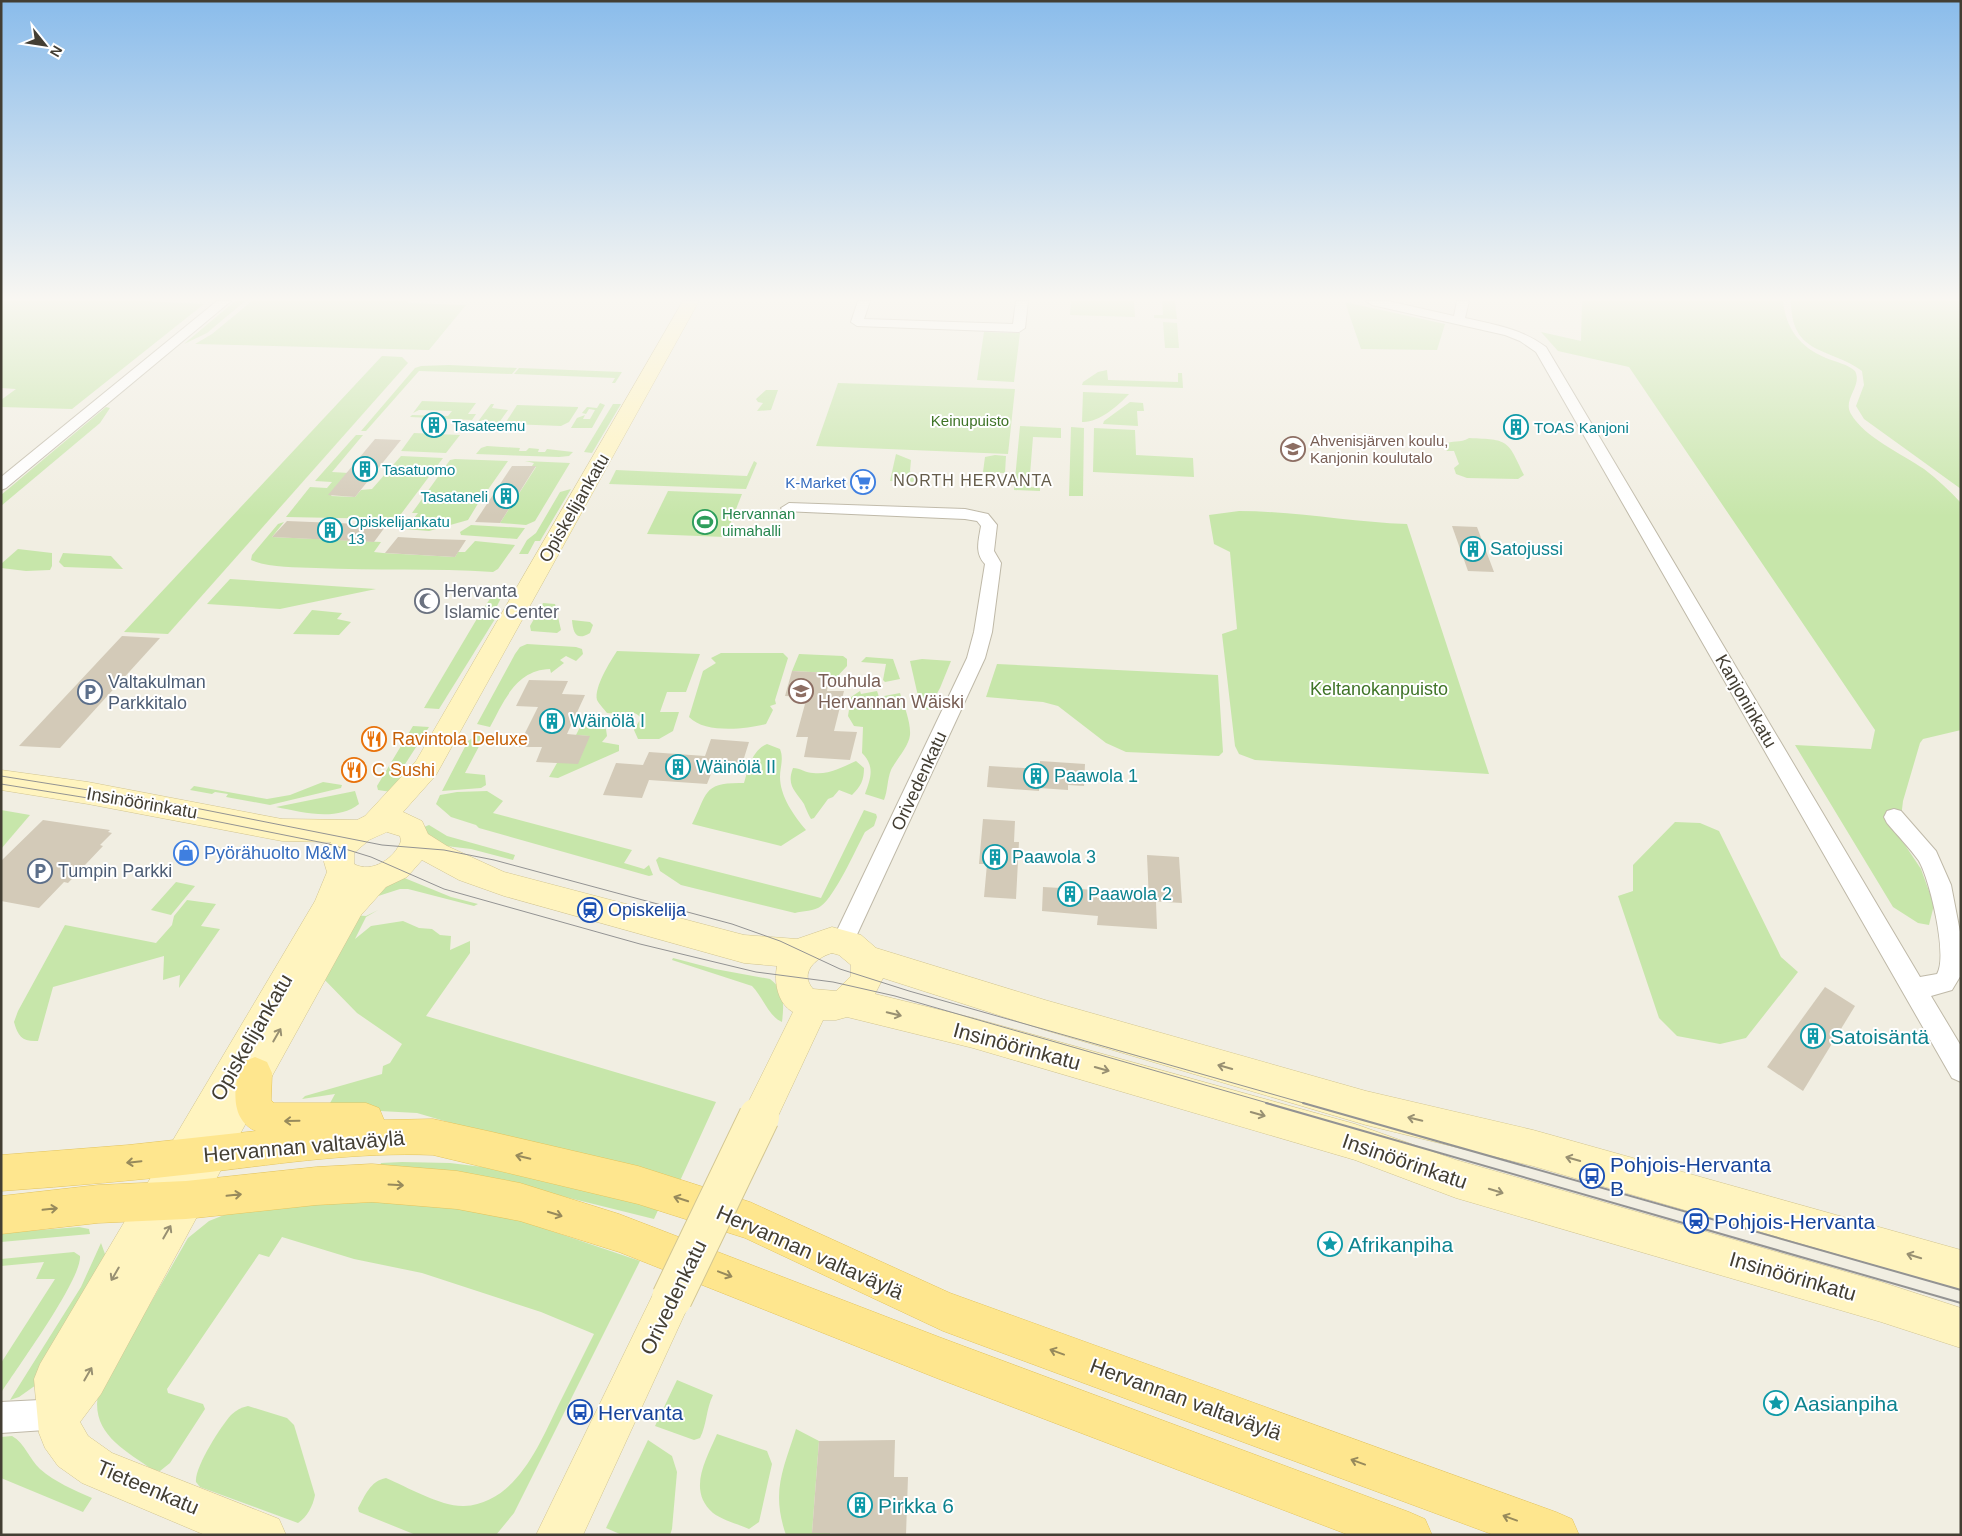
<svg xmlns="http://www.w3.org/2000/svg" width="1962" height="1536" viewBox="0 0 1962 1536" font-family="Arial,sans-serif">
	<style>
		.green { fill: #c7e6aa }
		.building { fill: #d3cab8 }
		.lines { fill: none; stroke-linecap: round; stroke-linejoin: round }
		.street-casing { stroke: #bfb9a8; stroke-width: 2 }
		.secondary-casing { stroke: #d2c591; stroke-width: 1 }
		.primary-casing { stroke: #e3c45e; stroke-width: 1 }
		.street { fill: #fff; fill-rule: evenodd }
		.secondary { fill: #fff4bf; fill-rule: evenodd }
		.primary { fill: #fee68e; fill-rule: evenodd }
		.tram-far1 { stroke: #939393; stroke-width: 1 }
		.tram { stroke: #939393; stroke-width: 2 }
		.secondary-bridge-casing { stroke: #d2c591; stroke-width: 42; stroke-linecap: butt }
		.secondary-bridge { stroke: #fff4bf; stroke-width: 40 }
		.oneway { stroke: #989072 }
		.oneway2 { stroke: #978a5c }
		.labels { text-anchor: middle; dominant-baseline: central; stroke-width: 4; stroke-linejoin: round; paint-order: stroke }
		.far-park-label { font-size: 15px; fill: #3f7427; stroke: #fff }
		.far-culture-label { font-size: 15px; fill: #0d838f; stroke: #fff; text-anchor: start }
		.far-education-label { font-size: 15px; fill: #785e54; stroke: #fff; text-anchor: start }
		.far-shop-label { font-size: 15px; fill: #366cbe; stroke: #fff; text-anchor: end }
		.far-leisure-label { font-size: 15px; fill: #27864d; stroke: #fff; text-anchor: start }
		.far-quarter-label { font-size: 16px; letter-spacing: 1px; fill: #655c4a; stroke: #fff }
		.street-label { font-size: 18px; fill: #433e33; stroke: #fff }
		.culture-label { font-size: 18px; fill: #0d838f; stroke: #fff; text-anchor: start }
		.worship-label { font-size: 18px; fill: #5b616d; stroke: #fff; text-anchor: start }
		.education-label { font-size: 18px; fill: #785e54; stroke: #fff; text-anchor: start }
		.service-label { font-size: 18px; fill: #4e5e75; stroke: #fff; text-anchor: start }
		.park-label { font-size: 18px; fill: #3f7427; stroke: #fff }
		.food-label { font-size: 18px; fill: #c56008; stroke: #fff; text-anchor: start }
		.shop-label { font-size: 18px; fill: #366cbe; stroke: #fff; text-anchor: start }
		.transit-label { font-size: 18px; fill: #164399; stroke: #fff; text-anchor: start }
		.near-culture-label { font-size: 21px; fill: #0d838f; stroke: #fff; text-anchor: start }
		.near-street-label { font-size: 21px; fill: #433e33; stroke: #fff }
		.near-transit-label { font-size: 21px; fill: #164399; stroke: #fff; text-anchor: start }
	</style>
	<rect width="100%" height="100%" fill="#f1eee2"/>
	<!-- green -->
	<g class="green">
		<path d="M1,301H148L204,304L72,409L1,407V400L16,389L1,388Z"/>
		<path d="M235,301H245L207,333L184,344Z"/>
		<path d="M252,301H409L408,303L466,305L429,350L195,344L212,334Z"/>
		<path d="M1071,301H1134L1135,317L1070,315Z"/>
		<path d="M1162,301H1175L1177,319L1154,318V315H1163Z"/>
		<path d="M1582,301H1783C1786,329 1800,347 1826,358C1836,362 1847,364 1855,371C1863,386 1842,399 1851,414C1864,437 1902,454 1924,469C1937,479 1950,491 1961,503V730L1923,739L1920,743L1903,801L1901,818L1893,827L1921,869L1934,905L1929,925L1918,923L1893,907L1795,745L1871,749L1875,730L1629,367L1558,351L1541,332L1581,341Z"/>
		<path d="M1791,301H1961V489L1864,419L1856,406L1864,385L1862,371C1830,347 1791,356 1791,301Z"/>
		<path d="M1345,302L1445,324L1437,350L1361,349Z"/>
		<path d="M1163,322L1177,323L1179,348H1165Z"/>
		<path d="M984,332L1020,333L1014,382L977,380Z"/>
		<path d="M382,356L402,357L408,363L168,634L124,632Z"/>
		<path d="M449,365L517,368L512,374L419,371L366,431H361L415,368L421,366Z"/>
		<path d="M519,368L622,372L615,383H612L615,378L514,374Z"/>
		<path d="M1107,370L1108,380L1178,382V373H1182L1183,388L1082,385L1083,382L1098,372Z"/>
		<path d="M838,383L1015,389L1008,454L816,446Z"/>
		<path d="M766,390H778L771,410L757,411L763,403L758,402L756,399Z"/>
		<path d="M1083,392L1129,394C1118,406 1098,423 1082,422Z"/>
		<path d="M422,401L476,403L468,414H476L472,420L410,417L412,415L448,416L452,411L419,410L413,413Z"/>
		<path d="M1130,402L1143,403L1144,411H1137L1138,426L1103,424L1104,421Z"/>
		<path d="M600,403L605,405L592,428H571L577,418L585,415L583,419H590L595,410L589,409L586,414L582,413L587,407L597,408Z"/>
		<path d="M491,404H494L492,408L508,410L498,424L486,423L488,420H482L474,431H471Z"/>
		<path d="M613,404H621L592,453L584,452Z"/>
		<path d="M517,405L578,407V408L569,422L561,426L511,424L513,422H506Z"/>
		<path d="M106,407L110,408L100,423L1,506V495Z"/>
		<path d="M1020,426L1061,428V438L1033,437L1029,487L1040,488V491L1014,490Z"/>
		<path d="M1071,427L1084,428L1083,496H1069Z"/>
		<path d="M1094,428L1135,430L1136,455L1193,458L1194,477L1093,472Z"/>
		<path d="M414,433L460,435L446,453L401,451Z"/>
		<path d="M356,435H363L332,472L349,473L331,496L355,497L361,490L372,489L401,456L443,458L401,514L391,519L286,517L310,487L327,488L332,482L315,481Z"/>
		<path d="M1469,438C1509,440 1507,439 1524,475L1518,479L1467,478L1456,474L1454,468L1459,464L1454,451H1447L1444,445C1452,439 1460,444 1469,438Z"/>
		<path d="M487,446L520,448L519,451H526L529,448L539,449L538,452H545L547,449L573,452L569,456L559,457L476,454L481,448Z"/>
		<path d="M896,454L911,460L910,471L917,482L890,481Z"/>
		<path d="M995,455L1006,456L1005,473L983,472L985,457Z"/>
		<path d="M455,459L508,461L487,491L485,492L468,520L429,531L405,529L418,513H412L450,460Z"/>
		<path d="M525,461L570,463L535,521L526,525L500,523L536,467L532,466L534,463Z"/>
		<path d="M754,461L757,463L746,489L609,484L616,470L747,476Z"/>
		<path d="M571,489L540,541H535L528,554H519L527,540L536,533L560,492Z"/>
		<path d="M668,491L742,494L725,537L647,534Z"/>
		<path d="M1239,511C1295,511 1350,522 1407,524L1489,774L1255,760L1239,754L1235,746L1222,634L1237,629L1230,552L1214,544L1209,515Z"/>
		<path d="M284,522L272,537L381,542L374,552L383,553L455,557L458,552H465L475,541L515,545L498,569L493,572C434,568 375,571 316,568C295,567 270,568 251,560L252,555L278,524Z"/>
		<path d="M471,525L524,528H525L517,539L461,535L460,532Z"/>
		<path d="M18,549L52,553V566L50,570L26,571L1,568V564Z"/>
		<path d="M63,553L111,556L123,569L64,567L59,562Z"/>
		<path d="M230,579L376,589L280,609L207,604Z"/>
		<path d="M495,591L504,592L494,612L482,611Z"/>
		<path d="M543,603L555,604L561,630L557,633L531,631L530,626Z"/>
		<path d="M312,610L342,613L337,619L351,622L339,635L293,634Z"/>
		<path d="M478,617H493L495,619L439,709L424,708Z"/>
		<path d="M572,620L590,622L593,625L590,633C577,641 573,634 572,620Z"/>
		<path d="M527,644L576,647L582,649L583,654L576,661L566,656L560,660L564,663L551,673L550,669C516,670 504,701 490,727L477,724L515,654L520,647Z"/>
		<path d="M617,651L700,654L686,692H667L660,712H679L673,731L659,739H638L634,730L641,718C632,707 620,715 607,713C604,709 599,704 597,700C594,687 610,662 617,651Z"/>
		<path d="M721,653H783L788,658L775,700L776,704L770,706L773,710L766,724C747,729 705,734 689,717L703,671L716,663L711,658Z"/>
		<path d="M799,654L843,656L847,659V666L833,681L829,680L830,673L792,671Z"/>
		<path d="M866,657L893,659L900,679L885,682L883,680L886,664L861,662Z"/>
		<path d="M922,659L951,661L940,688L928,710L924,708L918,696L910,661Z"/>
		<path d="M997,664L1218,675L1223,752L1219,756L1126,752L1106,743L1058,706L1043,702L986,697Z"/>
		<path d="M860,691L861,694L877,691L879,697L900,693C904,706 911,722 910,735C909,746 896,760 891,770C887,780 888,790 884,800L865,794C871,778 875,766 862,753L863,727L854,726L848,716L851,697Z"/>
		<path d="M586,715H592L596,722L606,729L607,736L602,742L619,745V751L558,778L549,777L557,763L589,736L576,735Z"/>
		<path d="M413,726L429,727L400,772L404,779L398,793L378,790L377,786Z"/>
		<path d="M477,735H485L465,773L485,775L486,785L481,788L442,791L468,741Z"/>
		<path d="M767,744L780,749C784,759 780,767 780,777C780,796 794,816 806,830L781,846L692,824C708,793 702,782 744,783C748,769 752,750 767,744Z"/>
		<path d="M856,761L864,768C864,780 861,786 852,795L839,790L833,797L828,799L814,818L811,819C808,814 806,809 804,804C796,791 786,786 793,768C800,768 806,773 813,773C830,775 842,767 856,761Z"/>
		<path d="M323,782L342,785L341,788L270,805L226,797L228,794L215,792L212,794L190,790L194,786L267,799L290,795Z"/>
		<path d="M355,791L359,804C336,822 302,812 276,807Z"/>
		<path d="M487,791L503,801L493,813L632,850L624,863L644,869L649,865L653,875L649,876L479,828L476,825L451,817L436,804L440,795L457,792Z"/>
		<path d="M1,810L30,815L1,849Z"/>
		<path d="M864,810L876,814L877,817L874,826L865,832C856,849 835,896 821,906C815,911 802,911 795,913L681,885L660,871L656,860L659,857L821,898Z"/>
		<path d="M1675,822L1700,823L1719,831L1781,957L1798,972L1746,1038L1720,1044L1677,1036L1659,1018L1618,896L1633,891V865Z"/>
		<path d="M429,825L447,836L515,855L513,860L471,849L430,844L424,827Z"/>
		<path d="M402,877L451,897L478,904L474,906L408,889H400L372,898V890Z"/>
		<path d="M176,882L195,886L171,915L151,910Z"/>
		<path d="M187,900L216,904L201,926L220,929L179,988L180,975L163,980L164,956L53,987L38,1041C23,1042 18,1037 14,1022L18,1011L65,925L156,943L172,925L174,916Z"/>
		<path d="M378,910L366,917L355,939L371,926L403,921L419,928L432,929L440,935L451,936L450,950L470,941V953L426,1016L716,1102L679,1183L506,1139L417,1113L380,1111L324,1114L335,1094L302,1099L305,1096L382,1074L383,1066L390,1063L402,1044L357,1013L318,973L352,915L366,916Z"/>
		<path d="M673,958L715,969L770,979C785,990 784,1005 782,1022C768,1016 763,997 752,986L672,960Z"/>
		<path d="M402,1162L450,1163L499,1169L659,1208L654,1219L541,1191L379,1169L381,1163Z"/>
		<path d="M360,1196L487,1209L640,1261L514,1513L496,1535H416L359,1512L358,1508C365,1496 370,1481 386,1478C407,1487 442,1507 464,1506C516,1503 539,1445 558,1406C570,1382 582,1358 594,1334L541,1312L422,1273L354,1259L282,1237L269,1257L259,1254L167,1389L168,1393L203,1404L205,1409L170,1463L160,1471L153,1470C125,1450 91,1434 98,1394L188,1238L209,1221L229,1213Z"/>
		<path d="M79,1227L89,1229L90,1234L1,1242V1233Z"/>
		<path d="M101,1243L105,1254V1267L36,1385L19,1397L10,1400L81,1287Z"/>
		<path d="M74,1252L80,1256C82,1279 17,1368 1,1393V1363L55,1279H36L44,1262L1,1266V1259Z"/>
		<path d="M677,1380L713,1395C706,1409 707,1424 700,1438L694,1440L655,1426Z"/>
		<path d="M248,1406L287,1418L294,1425L315,1495C313,1506 307,1517 298,1523L200,1487L196,1482C194,1468 221,1426 231,1415C236,1410 242,1407 248,1406Z"/>
		<path d="M796,1429L819,1441L812,1533L830,1532V1535H786C771,1492 783,1470 796,1429Z"/>
		<path d="M717,1434L767,1451L772,1464L759,1522L749,1529C738,1524 722,1520 713,1513C687,1490 706,1460 717,1434Z"/>
		<path d="M12,1436C25,1443 29,1459 40,1469C55,1482 74,1490 92,1498L83,1512L1,1478V1437Z"/>
		<path d="M648,1440L672,1456L677,1472L672,1529L670,1535H622L606,1528Z"/>
	</g>
	<!-- building -->
	<g class="building">
		<path d="M375,439L401,440L355,497L328,495Z"/>
		<path d="M512,466H536L500,523L475,522Z"/>
		<path d="M287,521L385,525V527L374,542L272,537Z"/>
		<path d="M1452,526L1477,527L1494,572L1468,571Z"/>
		<path d="M398,537L431,539L466,540L455,557L385,553Z"/>
		<path d="M122,636L160,638L60,748L19,746Z"/>
		<path d="M792,671L830,673L827,691H844L834,731L857,732L850,760L804,757L808,737H796L805,704L801,703L802,697L785,696Z"/>
		<path d="M529,680L568,681L562,694L585,695L567,734L590,736L578,764L536,762L542,747H518L538,707L516,706Z"/>
		<path d="M711,739L749,742L740,771L713,769L707,784L649,780L642,798L603,795L616,763L643,765L649,752L705,756Z"/>
		<path d="M1040,761L1085,764L1084,786L1068,785V790L1039,788V791L987,787L989,766L1040,769Z"/>
		<path d="M983,819L1015,821L1014,842H1019L1016,899L984,897L987,864H979Z"/>
		<path d="M43,820L110,830L108,832L112,833L100,845L103,846L68,883L64,882L39,908L1,901V861Z"/>
		<path d="M1147,855L1179,857L1182,903L1149,901Z"/>
		<path d="M1043,887L1097,890V898L1156,902L1157,929L1097,925L1098,916L1042,911Z"/>
		<path d="M1825,987L1855,1006L1803,1091L1767,1067Z"/>
		<path d="M895,1440L894,1477H908L906,1535L812,1533L819,1441Z"/>
	</g>
	<g class="lines">
		<defs>
			<g id="street">
				<path d="M217,301H231L6,488L1,490V477Z"/>
				<path d="M858,301H870L864,319L1013,324L1016,301H1028L1025,328L1019,332L857,326L851,322Z"/>
				<path d="M1366,301H1388L1454,316L1457,301H1469L1465,318C1495,325 1520,328 1546,347L1920,977L1937,974C1948,956 1930,880 1919,861C1910,848 1897,835 1887,823L1884,817L1887,811L1894,809L1901,811L1936,851L1951,885L1961,937V975L1952,990L1931,996L1961,1046V1082L1952,1078L1536,352L1520,341L1505,335L1372,305Z"/>
				<path d="M789,503L965,509L988,514L997,525L994,551L1001,563L992,632L985,658L854,941L851,948L843,951L835,948L832,941L967,658L974,632L985,564C974,553 979,539 981,526L977,521L965,519L783,511L781,508Z"/>
				<path d="M60,1399L71,1403L75,1414L71,1425L60,1429L1,1433V1402Z"/>
			</g>
			<g id="secondary">
				<path d="M683,301H699L436,775L403,812L422,821L428,834L447,846L504,872L744,935L797,939L832,927L861,935L876,948L1045,1000L1366,1091L1533,1130L1961,1250V1290L1533,1166L1366,1125L1045,1030L883,978L875,994L973,1018L1355,1124L1456,1160L1881,1282L1961,1308V1348L1881,1322L1456,1198L1355,1160L973,1048L847,1017L836,1020H823L772,1129L759,1134L746,1129L741,1117L793,1012C777,1003 774,982 777,966L744,963L504,896L459,880L422,860L407,877L386,887L361,915L229,1154L199,1213L101,1394L80,1422L88,1436L112,1453L279,1519L286,1535H205L82,1483L58,1466L45,1448L39,1433L34,1379L40,1364L315,901L327,872L324,862L325,853L331,842L282,841L88,804L1,790V770L88,782L282,819L357,820L365,816L416,761ZM387,832L400,836L401,841C395,858 372,874 354,864V853L369,840ZM832,953L839,955L851,965V976L836,991L813,989C799,973 815,958 832,953Z"/>
				<path d="M672,1278L686,1284L692,1298L583,1535H536L658,1284Z"/>
			</g>
			<g id="primary">
				<path d="M255,1057L267,1062L272,1073L271,1100L274,1103H366L379,1108L384,1120L433,1119L492,1132L638,1166L750,1202L950,1293L1556,1512L1572,1519L1579,1535H1494L943,1331L745,1238L638,1204L433,1155C358,1152 284,1163 210,1172C140,1180 71,1186 1,1191V1155L128,1145L256,1131C229,1120 233,1083 243,1062Z"/>
				<path d="M372,1164L457,1171L520,1183L619,1214L939,1337L1409,1512L1425,1519L1432,1535H1349L939,1379L619,1252L520,1221L457,1209L372,1202L316,1205L186,1219L98,1223L1,1234V1196L98,1185L186,1181L316,1167Z"/>
			</g>
		</defs>
		<!-- street casing -->
		<use href="#street" class="street-casing"/>
		<!-- secondary casing -->
		<use href="#secondary" class="secondary-casing"/>
		<!-- primary casing -->
		<use href="#primary" class="primary-casing"/>
		<!-- street -->
		<use href="#street" class="street"/>
		<!-- secondary -->
		<use href="#secondary" class="secondary"/>
		<!-- primary -->
		<use href="#primary" class="primary"/>
		<!-- tram-far1 -->
		<g class="tram-far1">
			<path d="M1,776L170,803L382,845L444,850L494,860L732,924L780,941L840,969L909,991L1307,1104"/>
			<path d="M1,784L150,808L329,844L371,857L444,889L640,944L756,972L833,982L895,996L1271,1104"/>
		</g>
		<!-- tram -->
		<g class="tram">
			<path d="M1266,1103L1961,1303"/>
			<path d="M1303,1103L1961,1290"/>
		</g>
		<defs>
			<path id="secondary-bridge" d="M672,1298L759,1117"/>
		</defs>
		<!-- secondary-bridge casing -->
		<use href="#secondary-bridge" class="secondary-bridge-casing"/>
		<!-- secondary-bridge -->
		<use href="#secondary-bridge" class="secondary-bridge"/>
	</g>
	<!-- one-way arrows -->
	<defs><path id="oneway-shaft" d="M-6 0H5M1.5-3L5.5 0L1.5 3" fill="none" stroke-width="1.6" stroke-linecap="round" stroke-linejoin="round" transform="scale(1.25)"/></defs>
	<g class="oneway">
		<use href="#oneway-shaft" transform="translate(894 1014) rotate(14)"/>
		<use href="#oneway-shaft" transform="translate(277 1035) rotate(-60)"/>
		<use href="#oneway-shaft" transform="translate(1225 1067) rotate(-164)"/>
		<use href="#oneway-shaft" transform="translate(1102 1069) rotate(16)"/>
		<use href="#oneway-shaft" transform="translate(1258 1114) rotate(16)"/>
		<use href="#oneway-shaft" transform="translate(1415 1119) rotate(-167)"/>
		<use href="#oneway-shaft" transform="translate(1573 1159) rotate(-164)"/>
		<use href="#oneway-shaft" transform="translate(1496 1191) rotate(17)"/>
		<use href="#oneway-shaft" transform="translate(167 1232) rotate(-60)"/>
		<use href="#oneway-shaft" transform="translate(1914 1256) rotate(-163)"/>
		<use href="#oneway-shaft" transform="translate(115 1274) rotate(120)"/>
		<use href="#oneway-shaft" transform="translate(88 1374) rotate(-60)"/>
	</g>
	<g class="oneway2">
		<use href="#oneway-shaft" transform="translate(292 1121) rotate(179)"/>
		<use href="#oneway-shaft" transform="translate(523 1157) rotate(-167)"/>
		<use href="#oneway-shaft" transform="translate(134 1162) rotate(174)"/>
		<use href="#oneway-shaft" transform="translate(396 1185) rotate(3)"/>
		<use href="#oneway-shaft" transform="translate(234 1195) rotate(-6)"/>
		<use href="#oneway-shaft" transform="translate(681 1199) rotate(-162)"/>
		<use href="#oneway-shaft" transform="translate(50 1209) rotate(-6)"/>
		<use href="#oneway-shaft" transform="translate(555 1214) rotate(17)"/>
		<use href="#oneway-shaft" transform="translate(725 1274) rotate(21)"/>
		<use href="#oneway-shaft" transform="translate(1057 1352) rotate(-160)"/>
		<use href="#oneway-shaft" transform="translate(1358 1462) rotate(-160)"/>
		<use href="#oneway-shaft" transform="translate(1510 1518) rotate(-160)"/>
	</g>
	<!-- sky -->
	<linearGradient id="sky" x2="0" y2="1"><stop stop-color="#8abceb"/><stop offset="0.58" stop-color="#f9f7f2"/><stop offset="1" stop-color="#f9f7f2" stop-opacity="0"/></linearGradient>
	<rect width="1962" height="516" fill="url(#sky)"/>
	<!-- icons -->
	<defs>
		<symbol id="building-ring" viewBox="-11 -11 22 22"><circle r="9.5" fill="#fff" stroke="#0f9aa8" stroke-width="1.5"/><path d="M-4-6H4V6H1V3H-1V6H-4ZM-2.5-4.3h1.7v1.8h-1.7ZM.8-4.3h1.7v1.8H.8ZM-2.5-1h1.7V.8h-1.7ZM.8-1h1.7V.8H.8Z" fill="#0f9aa8"/></symbol>
		<symbol id="school-ring" viewBox="-11 -11 22 22"><circle r="9.5" fill="#fff" stroke="#8d6e63" stroke-width="1.5"/><path d="M0-5L7-2L0 1L-7-2ZM-4 1L0 2.5L4 1V4Q0 6-4 4Z" fill="#8d6e63"/></symbol>
		<symbol id="supermarket-ring" viewBox="-11 -11 22 22"><circle r="9.5" fill="#fff" stroke="#3f7fe0" stroke-width="1.5"/><path d="M-6-5.5h2.5l.6 2H6L4.5 2H-2.5L-4.4-4H-6ZM-1.5 3.2a1.3 1.3 0 1 0 .1 0ZM3 3.2a1.3 1.3 0 1 0 .1 0Z" fill="#3f7fe0"/></symbol>
		<symbol id="stadium-ring" viewBox="-11 -11 22 22"><circle r="9.5" fill="#fff" stroke="#2e9e5b" stroke-width="1.5"/><path d="M0-5a6.5 5 0 1 0 0 10a6.5 5 0 1 0 0-10ZM-3.5-1.8h7v3.6h-7Z" fill="#2e9e5b"/></symbol>
		<symbol id="mosque-ring" viewBox="-11 -11 22 22"><circle r="9.5" fill="#fff" stroke="#6b7280" stroke-width="1.5"/><path d="M3.5-4.9A6 6 0 1 0 3.5 4.9A5 5 0 1 1 3.5-4.9Z" fill="#6b7280"/></symbol>
		<symbol id="parking-ring" viewBox="-11 -11 22 22"><circle r="9.5" fill="#fff" stroke="#5c6f8a" stroke-width="1.5"/><path d="M-3.5-5.5H1a3.5 3.5 0 0 1 0 7H-1V5.5H-3.5ZM-1-3.4V-.6H.8a1.4 1.4 0 0 0 0-2.8Z" fill="#5c6f8a"/></symbol>
		<symbol id="restaurant-ring" viewBox="-11 -11 22 22"><circle r="9.5" fill="#fff" stroke="#e8710a" stroke-width="1.5"/><path d="M-5-6h1v4h1v-4h1v4h1v-4h1v5L-1.5 .5V6h-2V.5L-5-1ZM5-6V6H3V1.5H1.5Q1.5-4 5-6Z" fill="#e8710a"/></symbol>
		<symbol id="shop-ring" viewBox="-11 -11 22 22"><circle r="9.5" fill="#fff" stroke="#3f7fe0" stroke-width="1.5"/><path d="M-5-2.5h2.3a2.7 3.5 0 0 1 5.4 0H5L5.5 6h-11ZM-1.5-2.5h3a1.5 2.3 0 0 0-3 0Z" fill="#3f7fe0"/></symbol>
		<symbol id="station-ring" viewBox="-11 -11 22 22"><circle r="9.5" fill="#fff" stroke="#1a4fb4" stroke-width="1.5"/><path d="M-3-6H3Q5-6 5-4V2Q5 4 3 4L4.5 6H3L1.5 4h-3L-3 6H-4.5L-3 4Q-5 4-5 2V-4Q-5-6-3-6ZM-3.5-4v3h7v-3ZM-3.5 1v1.5H-2V1ZM2 1v1.5H3.5V1Z" fill="#1a4fb4"/></symbol>
		<symbol id="bus-ring" viewBox="-11 -11 22 22"><circle r="9.5" fill="#fff" stroke="#1a4fb4" stroke-width="1.5"/><path d="M-5-6H5V4H4V6H2V4H-2V6H-4V4H-5ZM-3.5-4V0h7V-4ZM-3.5 1.2v1.5H-2V1.2ZM2 1.2v1.5H3.5V1.2Z" fill="#1a4fb4"/></symbol>
		<symbol id="sight-ring" viewBox="-11 -11 22 22"><circle r="9.5" fill="#fff" stroke="#0f9aa8" stroke-width="1.5"/><path d="M0-6L1.8-2.2L6-1.7L2.9 1.2L3.7 5.4L0 3.3L-3.7 5.4L-2.9 1.2L-6-1.7L-1.8-2.2Z" fill="#0f9aa8"/></symbol>
	</defs>
	<g fill-rule="evenodd">
		<use href="#building-ring" x="420" y="411" width="28" height="28"/>
		<use href="#building-ring" x="1502" y="413" width="28" height="28"/>
		<use href="#school-ring" x="1279" y="435" width="28" height="28"/>
		<use href="#building-ring" x="351" y="455" width="28" height="28"/>
		<use href="#supermarket-ring" x="849" y="468" width="28" height="28"/>
		<use href="#building-ring" x="492" y="482" width="28" height="28"/>
		<use href="#stadium-ring" x="691" y="508" width="28" height="28"/>
		<use href="#building-ring" x="316" y="516" width="28" height="28"/>
		<use href="#building-ring" x="1459" y="535" width="28" height="28"/>
		<use href="#mosque-ring" x="413" y="587" width="28" height="28"/>
		<use href="#school-ring" x="787" y="677" width="28" height="28"/>
		<use href="#parking-ring" x="76" y="678" width="28" height="28"/>
		<use href="#building-ring" x="538" y="707" width="28" height="28"/>
		<use href="#restaurant-ring" x="360" y="725" width="28" height="28"/>
		<use href="#building-ring" x="664" y="753" width="28" height="28"/>
		<use href="#restaurant-ring" x="340" y="756" width="28" height="28"/>
		<use href="#building-ring" x="1022" y="762" width="28" height="28"/>
		<use href="#shop-ring" x="172" y="839" width="28" height="28"/>
		<use href="#building-ring" x="981" y="843" width="28" height="28"/>
		<use href="#parking-ring" x="26" y="857" width="28" height="28"/>
		<use href="#building-ring" x="1056" y="880" width="28" height="28"/>
		<use href="#station-ring" x="576" y="896" width="28" height="28"/>
		<use href="#building-ring" x="1799" y="1022" width="28" height="28"/>
		<use href="#bus-ring" x="1578" y="1162" width="28" height="28"/>
		<use href="#station-ring" x="1682" y="1207" width="28" height="28"/>
		<use href="#sight-ring" x="1316" y="1230" width="28" height="28"/>
		<use href="#sight-ring" x="1762" y="1389" width="28" height="28"/>
		<use href="#bus-ring" x="566" y="1398" width="28" height="28"/>
		<use href="#building-ring" x="846" y="1491" width="28" height="28"/>
	</g>
	<g class="labels">
		<!-- far-park labels -->
		<g class="far-park-label">
			<text x="970" y="420">Keinupuisto</text>
		</g>
		<!-- far-culture labels -->
		<g class="far-culture-label">
			<text x="452" y="425">Tasateemu</text>
			<text x="1534" y="427">TOAS Kanjoni</text>
			<text x="382" y="469">Tasatuomo</text>
			<text x="488" y="496" text-anchor="end">Tasataneli</text>
			<text x="348" y="521">Opiskelijankatu<tspan x="348" dy="17">13</tspan></text>
		</g>
		<!-- far-education labels -->
		<g class="far-education-label">
			<text x="1310" y="440">Ahvenisjärven koulu,<tspan x="1310" dy="17">Kanjonin koulutalo</tspan></text>
		</g>
		<!-- far-shop labels -->
		<g class="far-shop-label">
			<text x="846" y="482">K-Market</text>
		</g>
		<!-- far-leisure labels -->
		<g class="far-leisure-label">
			<text x="722" y="513">Hervannan<tspan x="722" dy="17">uimahalli</tspan></text>
		</g>
		<!-- far-quarter labels -->
		<g class="far-quarter-label">
			<text x="973" y="480">NORTH HERVANTA</text>
		</g>
		<!-- street labels -->
		<g class="street-label">
			<text transform="translate(574 508) rotate(-60)">Opiskelijankatu</text>
			<text transform="translate(1746 701) rotate(60)">Kanjoninkatu</text>
			<text transform="translate(919 781) rotate(-65)">Orivedenkatu</text>
			<text transform="translate(142 803) rotate(10)">Insinöörinkatu</text>
		</g>
		<!-- culture labels -->
		<g class="culture-label">
			<text x="1490" y="549">Satojussi</text>
			<text x="570" y="721">Wäinölä I</text>
			<text x="696" y="767">Wäinölä II</text>
			<text x="1054" y="776">Paawola 1</text>
			<text x="1012" y="857">Paawola 3</text>
			<text x="1088" y="894">Paawola 2</text>
		</g>
		<!-- worship labels -->
		<g class="worship-label">
			<text x="444" y="591">Hervanta<tspan x="444" dy="21">Islamic Center</tspan></text>
		</g>
		<!-- education labels -->
		<g class="education-label">
			<text x="818" y="681">Touhula<tspan x="818" dy="21">Hervannan Wäiski</tspan></text>
		</g>
		<!-- service labels -->
		<g class="service-label">
			<text x="108" y="682">Valtakulman<tspan x="108" dy="21">Parkkitalo</tspan></text>
			<text x="58" y="871">Tumpin Parkki</text>
		</g>
		<!-- park labels -->
		<g class="park-label">
			<text x="1379" y="689">Keltanokanpuisto</text>
		</g>
		<!-- food labels -->
		<g class="food-label">
			<text x="392" y="739">Ravintola Deluxe</text>
			<text x="372" y="770">C Sushi</text>
		</g>
		<!-- shop labels -->
		<g class="shop-label">
			<text x="204" y="853">Pyörähuolto M&amp;M</text>
		</g>
		<!-- transit labels -->
		<g class="transit-label">
			<text x="608" y="910">Opiskelija</text>
		</g>
		<!-- near-culture labels -->
		<g class="near-culture-label">
			<text x="1830" y="1036">Satoisäntä</text>
			<text x="1348" y="1244">Afrikanpiha</text>
			<text x="1794" y="1403">Aasianpiha</text>
			<text x="878" y="1505">Pirkka 6</text>
		</g>
		<!-- near-street labels -->
		<g class="near-street-label">
			<text transform="translate(251 1037) rotate(-60)">Opiskelijankatu</text>
			<text transform="translate(1017 1046) rotate(15)">Insinöörinkatu</text>
			<text transform="translate(304 1146) rotate(-5)">Hervannan valtaväylä</text>
			<text transform="translate(1405 1161) rotate(19)">Insinöörinkatu</text>
			<text transform="translate(810 1252) rotate(24)">Hervannan valtaväylä</text>
			<text transform="translate(1793 1276) rotate(16)">Insinöörinkatu</text>
			<text transform="translate(673 1297) rotate(-64)">Orivedenkatu</text>
			<text transform="translate(1186 1399) rotate(20)">Hervannan valtaväylä</text>
			<text transform="translate(148 1487) rotate(23)">Tieteenkatu</text>
		</g>
		<!-- near-transit labels -->
		<g class="near-transit-label">
			<text x="1610" y="1164">Pohjois-Hervanta<tspan x="1610" dy="24">B</tspan></text>
			<text x="1714" y="1221">Pohjois-Hervanta</text>
			<text x="598" y="1412">Hervanta</text>
		</g>
	</g>
	<!-- border -->
	<rect width="1962" height="1536" fill="none" stroke="#433e33" stroke-width="5"/>
	<!-- north arrow -->
	<g transform="translate(45 45) rotate(120)" stroke="#ffffff" stroke-width="4" paint-order="stroke">
	<path d="M0-4L9 19L0 12L-9 19Z" fill="#433e33"/>
	<text y="-8" font-size="14" font-weight="bold" text-anchor="middle" fill="#433e33">N</text>
	</g>
</svg>
